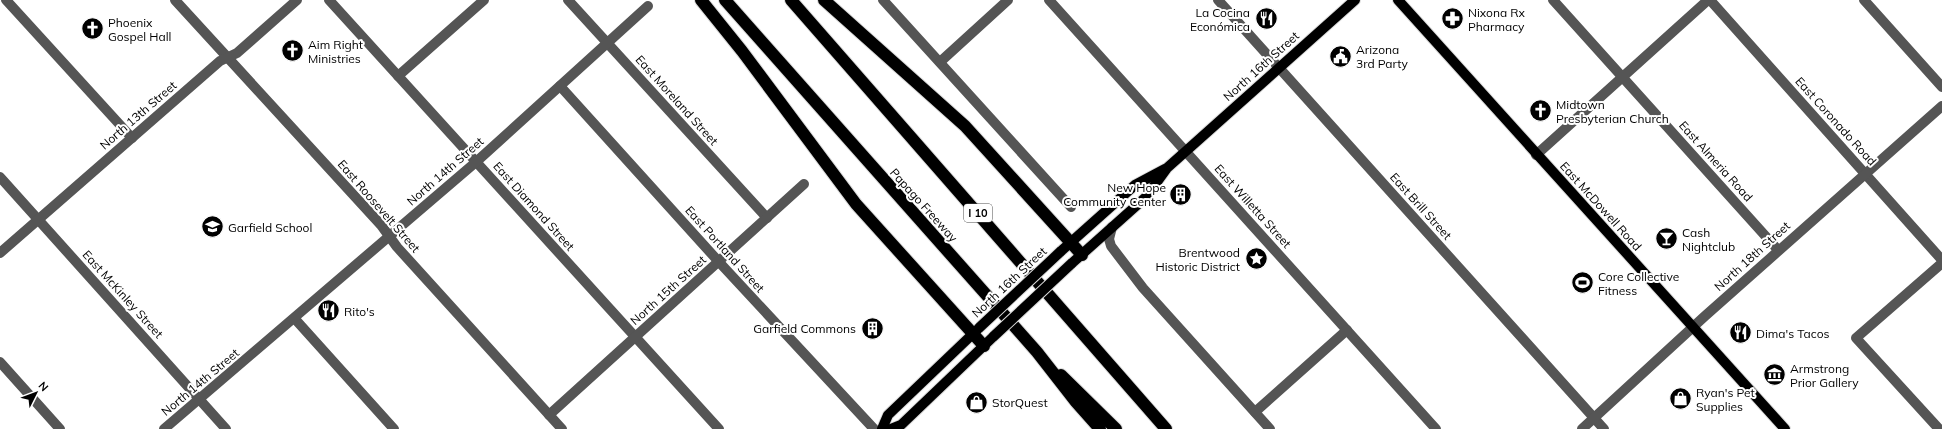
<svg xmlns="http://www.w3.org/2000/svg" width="1942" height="429" viewBox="0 0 1942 429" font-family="Mulish,sans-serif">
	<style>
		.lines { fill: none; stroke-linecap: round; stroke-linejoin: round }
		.major-casing { stroke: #dbdbdb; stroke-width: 12 }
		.highway-casing { stroke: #dbdbdb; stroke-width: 14 }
		.minor { stroke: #555; stroke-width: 10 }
		.major { stroke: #000; stroke-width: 10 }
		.highway { stroke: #000; stroke-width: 12 }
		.major-bridge-casing { stroke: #dbdbdb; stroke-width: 12; stroke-linecap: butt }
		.major-bridge { stroke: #000; stroke-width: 10 }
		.labels { text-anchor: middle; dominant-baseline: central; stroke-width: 4; stroke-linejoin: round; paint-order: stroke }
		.shield { fill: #fff; stroke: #4c4c4c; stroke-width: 1 }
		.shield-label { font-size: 11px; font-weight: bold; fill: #000 }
		.poi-label { font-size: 12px; fill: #000; stroke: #fff; text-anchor: start }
		.street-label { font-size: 12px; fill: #000; stroke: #fff }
	</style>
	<rect width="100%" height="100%" fill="#fff"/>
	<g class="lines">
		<defs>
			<g id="major">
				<path d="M1398,0L1785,429"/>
				<path d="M1060,252L1135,185L1165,169"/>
				<path d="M1071,264L1146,197L1167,168L1355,0"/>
				<path d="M882,429L888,415L979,328"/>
				<path d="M891,429L901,425L994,336"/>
			</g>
			<g id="highway">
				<path d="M701,0L742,51L856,204L984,346"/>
				<path d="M725,0L1037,352L1076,402L1100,429"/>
				<path d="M791,0L1166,429"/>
				<path d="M824,0L965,126L1082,255"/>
				<path d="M1061,375L1116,429"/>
			</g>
		</defs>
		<!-- major casing -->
		<use href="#major" class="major-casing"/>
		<!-- highway casing -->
		<use href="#highway" class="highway-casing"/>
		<!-- minor -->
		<g class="minor">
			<path d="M6,0L132,138"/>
			<path d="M175,0L381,225L397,247L562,429"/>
			<path d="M329,0L719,429"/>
			<path d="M568,0L767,218"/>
			<path d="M883,0L1071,207"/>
			<path d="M1049,0L1436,429"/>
			<path d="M1218,0L1604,429"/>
			<path d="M1553,0L1778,250"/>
			<path d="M1710,0L1942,260"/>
			<path d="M1864,0L1942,87"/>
			<path d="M940,62L1008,0"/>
			<path d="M398,76L484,0"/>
			<path d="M560,86L719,262L874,429"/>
			<path d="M1536,155L1708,0"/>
			<path d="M0,177L226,429"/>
			<path d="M1112,227L1109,239L1111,246L1143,288L1270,429"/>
			<path d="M0,253L220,61L237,53L297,0"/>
			<path d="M295,319L394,429"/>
			<path d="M0,362L60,429"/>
			<path d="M1255,412L1347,330"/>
			<path d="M549,415L804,184"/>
			<path d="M164,429L476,162L648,6"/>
			<path d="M1582,429L1705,316L1942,106"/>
			<path d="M1939,429L1856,338L1942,263"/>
		</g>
		<!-- major -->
		<use href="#major" class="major"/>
		<!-- highway -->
		<use href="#highway" class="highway"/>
		<defs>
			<g id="major-bridge">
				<path d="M980,327L1060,252"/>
				<path d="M994,336L1071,264"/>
			</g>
		</defs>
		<!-- major-bridge casing -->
		<use href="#major-bridge" class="major-bridge-casing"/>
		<!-- major-bridge -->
		<use href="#major-bridge" class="major-bridge"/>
	</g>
	<!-- icons -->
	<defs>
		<symbol id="restaurant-disc" viewBox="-11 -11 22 22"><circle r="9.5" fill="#000" stroke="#fff"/><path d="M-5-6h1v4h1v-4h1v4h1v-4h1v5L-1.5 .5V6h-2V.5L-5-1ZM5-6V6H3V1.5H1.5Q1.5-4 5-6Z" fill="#fff"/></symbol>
		<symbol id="pharmacy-disc" viewBox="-11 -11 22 22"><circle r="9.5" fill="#000" stroke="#fff"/><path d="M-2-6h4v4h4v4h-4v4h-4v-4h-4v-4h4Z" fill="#fff"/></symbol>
		<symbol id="church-disc" viewBox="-11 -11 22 22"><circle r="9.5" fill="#000" stroke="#fff"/><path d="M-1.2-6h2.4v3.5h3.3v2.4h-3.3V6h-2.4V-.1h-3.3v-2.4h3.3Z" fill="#fff"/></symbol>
		<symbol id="civic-disc" viewBox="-11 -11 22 22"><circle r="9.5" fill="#000" stroke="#fff"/><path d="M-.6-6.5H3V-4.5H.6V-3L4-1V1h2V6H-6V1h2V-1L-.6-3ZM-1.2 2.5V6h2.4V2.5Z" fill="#fff"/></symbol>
		<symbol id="building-disc" viewBox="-11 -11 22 22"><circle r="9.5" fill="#000" stroke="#fff"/><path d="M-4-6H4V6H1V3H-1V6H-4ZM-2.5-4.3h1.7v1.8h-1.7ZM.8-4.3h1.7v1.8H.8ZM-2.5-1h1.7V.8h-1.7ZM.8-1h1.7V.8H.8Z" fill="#fff"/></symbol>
		<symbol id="school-disc" viewBox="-11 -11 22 22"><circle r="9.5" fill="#000" stroke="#fff"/><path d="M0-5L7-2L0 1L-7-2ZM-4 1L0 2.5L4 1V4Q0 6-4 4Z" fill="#fff"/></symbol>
		<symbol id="bar-disc" viewBox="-11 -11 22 22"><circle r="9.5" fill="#000" stroke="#fff"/><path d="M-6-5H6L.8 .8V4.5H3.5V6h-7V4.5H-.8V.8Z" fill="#fff"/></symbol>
		<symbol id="sight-disc" viewBox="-11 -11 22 22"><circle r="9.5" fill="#000" stroke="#fff"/><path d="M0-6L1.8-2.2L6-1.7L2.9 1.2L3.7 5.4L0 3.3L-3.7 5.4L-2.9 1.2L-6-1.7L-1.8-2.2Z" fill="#fff"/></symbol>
		<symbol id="stadium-disc" viewBox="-11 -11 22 22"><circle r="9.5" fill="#000" stroke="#fff"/><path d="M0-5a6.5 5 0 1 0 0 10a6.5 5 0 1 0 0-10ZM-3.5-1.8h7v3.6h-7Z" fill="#fff"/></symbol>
		<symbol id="museum-disc" viewBox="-11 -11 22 22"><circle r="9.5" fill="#000" stroke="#fff"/><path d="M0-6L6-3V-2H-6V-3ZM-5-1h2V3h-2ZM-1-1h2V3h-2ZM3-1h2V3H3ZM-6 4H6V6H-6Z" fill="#fff"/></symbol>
		<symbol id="shop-disc" viewBox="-11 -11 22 22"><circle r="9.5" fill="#000" stroke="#fff"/><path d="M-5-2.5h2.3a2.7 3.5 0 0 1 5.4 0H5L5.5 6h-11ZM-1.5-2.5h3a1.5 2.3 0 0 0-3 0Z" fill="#fff"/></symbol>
	</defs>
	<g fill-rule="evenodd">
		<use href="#restaurant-disc" x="1254" y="6" width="25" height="25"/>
		<use href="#pharmacy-disc" x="1440" y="6" width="25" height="25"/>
		<use href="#church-disc" x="80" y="16" width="25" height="25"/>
		<use href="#church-disc" x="280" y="38" width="25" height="25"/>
		<use href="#civic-disc" x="1328" y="44" width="25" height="25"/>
		<use href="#church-disc" x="1528" y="98" width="25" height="25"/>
		<use href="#building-disc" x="1168" y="182" width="25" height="25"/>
		<use href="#school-disc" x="200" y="214" width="25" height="25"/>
		<use href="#bar-disc" x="1654" y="226" width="25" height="25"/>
		<use href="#sight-disc" x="1244" y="246" width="25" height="25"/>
		<use href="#stadium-disc" x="1570" y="270" width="25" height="25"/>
		<use href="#restaurant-disc" x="316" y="298" width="25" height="25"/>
		<use href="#building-disc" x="860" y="316" width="25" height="25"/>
		<use href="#restaurant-disc" x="1728" y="320" width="25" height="25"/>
		<use href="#museum-disc" x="1762" y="362" width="25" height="25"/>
		<use href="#shop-disc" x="1668" y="386" width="25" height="25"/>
		<use href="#shop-disc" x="964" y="390" width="25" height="25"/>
	</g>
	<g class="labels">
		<!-- shield labels -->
		<rect class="shield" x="964" y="204" width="28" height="18" rx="3"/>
		<g class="shield-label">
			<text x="978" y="213">I 10</text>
		</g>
		<!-- poi labels -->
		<g class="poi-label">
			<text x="1250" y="12" text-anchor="end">La Cocina<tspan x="1250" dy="14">Económica</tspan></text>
			<text x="1468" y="12">Nixona Rx<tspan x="1468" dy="14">Pharmacy</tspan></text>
			<text x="108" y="22">Phoenix<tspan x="108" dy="14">Gospel Hall</tspan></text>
			<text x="308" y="44">Aim Right<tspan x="308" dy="14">Ministries</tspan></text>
			<text x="1356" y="49">Arizona<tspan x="1356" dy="14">3rd Party</tspan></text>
			<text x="1556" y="104">Midtown<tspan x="1556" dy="14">Presbyterian Church</tspan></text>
			<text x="1166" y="187" text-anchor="end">New Hope<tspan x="1166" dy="14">Community Center</tspan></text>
			<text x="228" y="227">Garfield School</text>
			<text x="1682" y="232">Cash<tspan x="1682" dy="14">Nightclub</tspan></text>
			<text x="1240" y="252" text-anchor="end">Brentwood<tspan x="1240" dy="14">Historic District</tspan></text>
			<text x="1598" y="276">Core Collective<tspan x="1598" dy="14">Fitness</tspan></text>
			<text x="344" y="311">Rito's</text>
			<text x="856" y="328" text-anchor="end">Garfield Commons</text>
			<text x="1756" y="333">Dima's Tacos</text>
			<text x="1790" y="368">Armstrong<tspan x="1790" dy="14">Prior Gallery</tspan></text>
			<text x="1696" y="392">Ryan's Pet<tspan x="1696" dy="14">Supplies</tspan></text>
			<text x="992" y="402">StorQuest</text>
		</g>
		<!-- street labels -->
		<g class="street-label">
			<text transform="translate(1261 66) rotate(-42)">North 16th Street</text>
			<text transform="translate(677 100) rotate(48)">East Moreland Street</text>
			<text transform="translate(138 115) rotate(-41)">North 13th Street</text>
			<text transform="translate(1836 121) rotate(48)">East Coronado Road</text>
			<text transform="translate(1716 161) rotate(48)">East Almeria Road</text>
			<text transform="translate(445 171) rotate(-41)">North 14th Street</text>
			<text transform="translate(924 205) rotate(48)">Papago Freeway</text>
			<text transform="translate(379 206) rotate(49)">East Roosevelt Street</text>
			<text transform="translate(534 206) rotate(48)">East Diamond Street</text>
			<text transform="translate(1253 206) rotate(48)">East Willetta Street</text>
			<text transform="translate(1421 206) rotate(48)">East Brill Street</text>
			<text transform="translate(1601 206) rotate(48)">East McDowell Road</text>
			<text transform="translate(725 249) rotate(48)">East Portland Street</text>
			<text transform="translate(1752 256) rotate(-42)">North 18th Street</text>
			<text transform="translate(1009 282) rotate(-43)">North 16th Street</text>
			<text transform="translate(668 290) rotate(-42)">North 15th Street</text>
			<text transform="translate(123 294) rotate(48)">East McKinley Street</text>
			<text transform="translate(200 382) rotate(-40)">North 14th Street</text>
		</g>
	</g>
	<!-- north arrow -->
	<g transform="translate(36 393) rotate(48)" stroke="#ffffff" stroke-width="3" paint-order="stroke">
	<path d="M0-3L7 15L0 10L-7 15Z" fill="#000000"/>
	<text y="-6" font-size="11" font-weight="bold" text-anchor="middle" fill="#000000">N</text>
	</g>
</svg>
